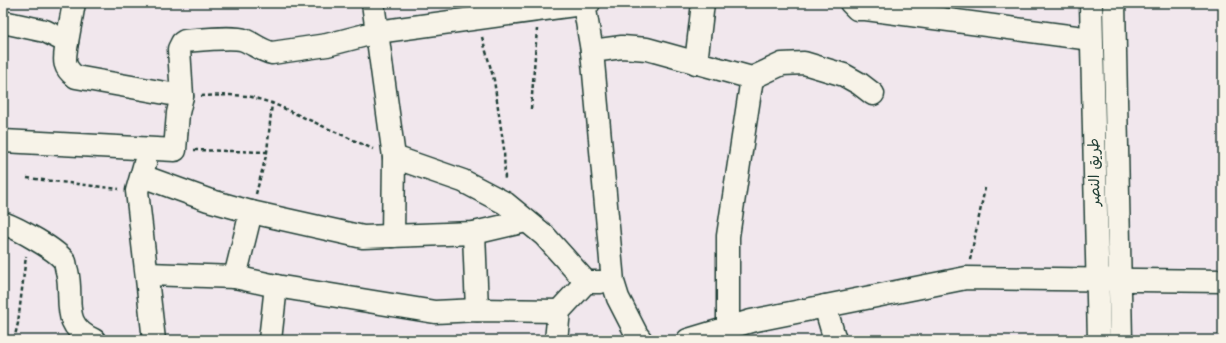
<svg xmlns="http://www.w3.org/2000/svg" width="1226" height="343" viewBox="0 0 1226 343" font-family="'Comic Neue','Playpen Sans Arabic',sans-serif">
	<style>
		.lines { fill: none; stroke-linecap: round; stroke-linejoin: round }
		.minor-casing { stroke: #1f3d34; stroke-width: 25 }
		.path { stroke: #1f3d34; stroke-width: 2.5; stroke-dasharray: 4 3; stroke-linecap: butt }
		.minor { stroke: #f7f3e8; stroke-width: 22 }
		.labels { text-anchor: middle; dominant-baseline: central; stroke-width: 3.5; stroke-linejoin: round; paint-order: stroke }
		.street-label { font-size: 15px; fill: #1f3d34; stroke: #f7f3e8 }
	</style>
	<rect width="100%" height="100%" fill="#f1e7ed"/>
	<filter id="ink" filterUnits="userSpaceOnUse"><feTurbulence type="fractalNoise" baseFrequency=".025" numOctaves="2"/><feDisplacementMap in="SourceGraphic" scale="8" xChannelSelector="R" yChannelSelector="G"/><feConvolveMatrix kernelMatrix="1 2 1 2 8 2 1 2 1" color-interpolation-filters="sRGB"/></filter>
	<g filter="url(#ink)">
		<g class="lines">
			<defs>
				<g id="minor">
					<path d="M373,3L394,157L393,236"/>
					<path d="M851,3L857,9H866L1091,39"/>
					<path d="M1091,3L1099,340"/>
					<path d="M1114,3L1121,340"/>
					<path d="M584,4L592,51"/>
					<path d="M3,22L45,31L67,42C65,58 61,66 76,77L182,96"/>
					<path d="M67,42L74,3"/>
					<path d="M696,63L703,3"/>
					<path d="M3,141L175,150L178,113L182,96L179,49L182,43L185,41C197,40 234,36 244,40C254,44 262,51 272,53L327,45L377,32L589,3"/>
					<path d="M394,157L463,181L505,203L544,235L586,282"/>
					<path d="M145,163L137,191L154,340"/>
					<path d="M142,176L208,200L251,212L363,237L474,233L526,221"/>
					<path d="M3,223C17,228 58,250 65,262C66,265 66,269 67,271C74,299 59,325 94,340"/>
					<path d="M474,233L477,310"/>
					<path d="M148,274L235,277L276,286L435,312L477,310L559,311"/>
					<path d="M235,277L251,212"/>
					<path d="M825,306L835,340"/>
					<path d="M728,328V236L752,78"/>
					<path d="M270,340L276,286"/>
					<path d="M556,340L559,311L586,282H600"/>
					<path d="M641,340L637,335L618,298L613,282L592,51L622,47L647,49L752,78L782,64L804,63L844,75L860,84L873,94"/>
					<path d="M688,340L751,321L966,278L1223,281"/>
				</g>
			</defs>
			<!-- minor casing -->
			<use href="#minor" class="minor-casing"/>
			<!-- path -->
			<g class="path">
				<path d="M482,37L494,80L504,149L505,181"/>
				<path d="M201,96L230,95L248,96L272,103L373,149"/>
				<path d="M531,109L537,29"/>
				<path d="M194,150L267,152"/>
				<path d="M27,178L119,189"/>
				<path d="M256,194L267,152L272,103"/>
				<path d="M970,260L985,188"/>
				<path d="M14,340L18,323L26,256"/>
			</g>
			<!-- minor -->
			<use href="#minor" class="minor"/>
		</g>
	</g>
	<g class="labels">
		<!-- street labels -->
		<g class="street-label">
			<text transform="translate(1094 172) rotate(-91)">طريق النصر</text>
		</g>
	</g>
	<!-- margin -->
	<rect width="1226" height="343" fill="none" stroke="#f7f3e8" stroke-width="16"/>
	<rect x="8" y="8" width="1210" height="327" fill="none" stroke="#1f3d34" stroke-width="1.5" filter="url(#ink)"/>
</svg>
